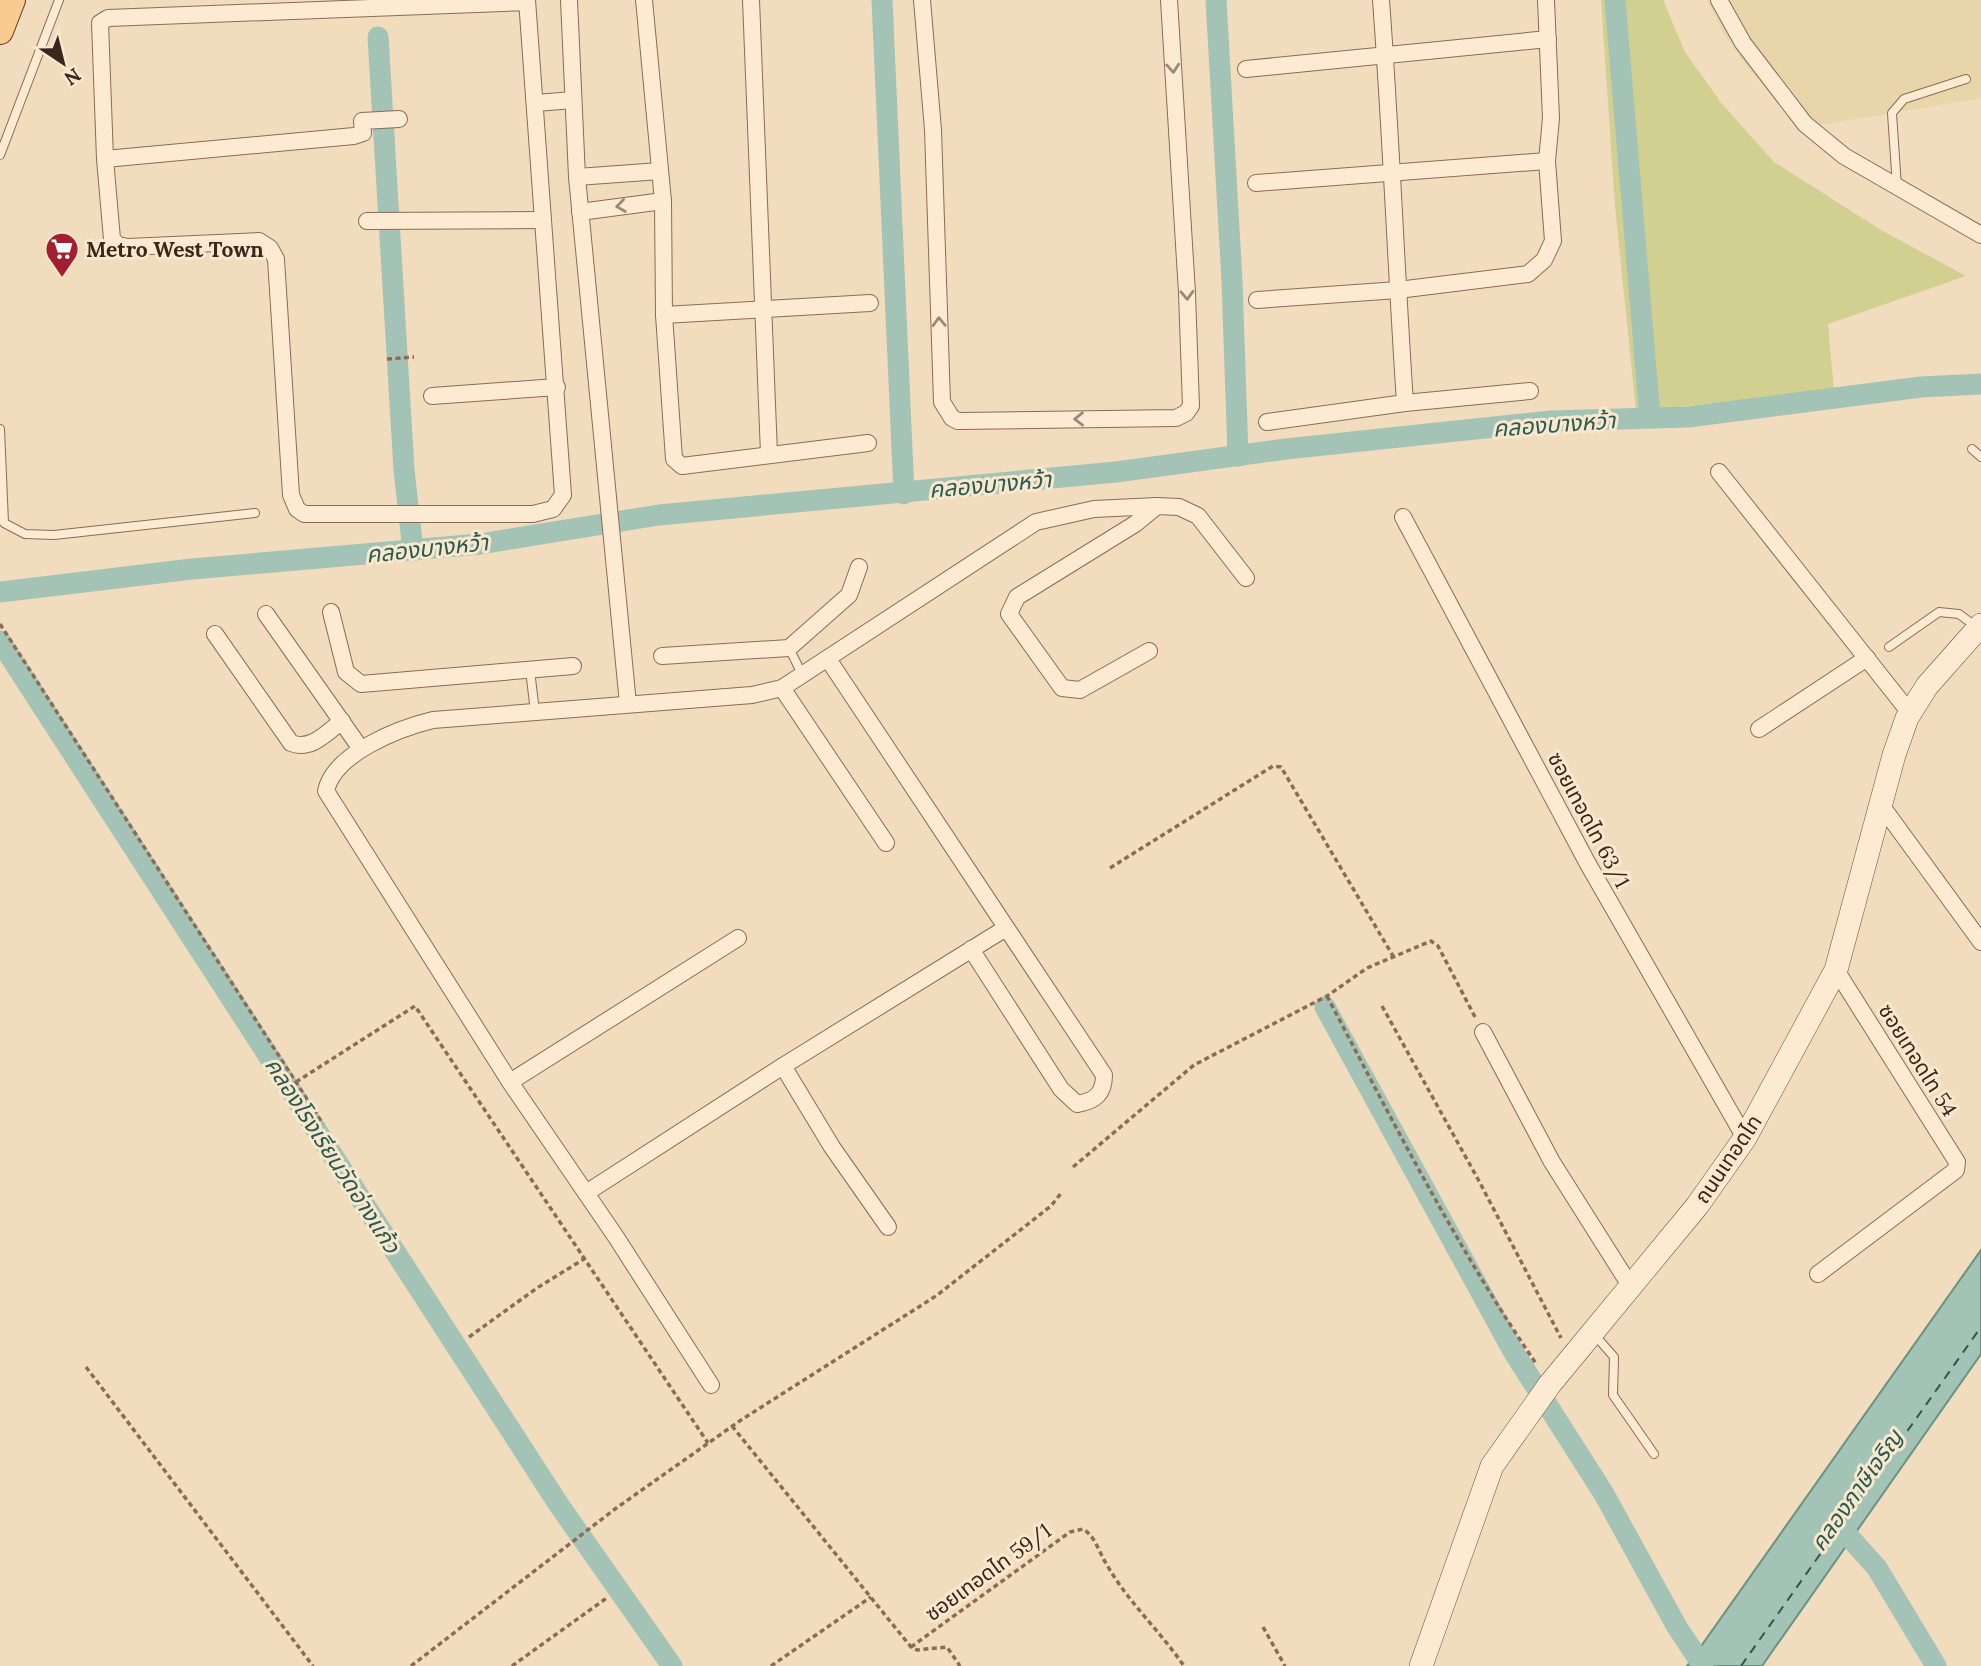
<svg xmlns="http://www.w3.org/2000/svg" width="1981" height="1666" viewBox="0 0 1981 1666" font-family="Lora,'Noto Sans Thai',serif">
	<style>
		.farmland { fill: #e8d6aa }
		.green { fill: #d1d091 }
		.water { fill: #a2c3b5; stroke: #689282; stroke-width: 2 }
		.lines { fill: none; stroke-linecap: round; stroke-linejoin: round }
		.canal { stroke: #a2c3b5; stroke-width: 21 }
		.ferry { stroke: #295b51; stroke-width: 2; stroke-dasharray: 9 7; stroke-linecap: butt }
		.service-casing { stroke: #8c6b55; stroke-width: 10 }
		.minor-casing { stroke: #8c6b55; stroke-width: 18 }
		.secondary-casing { stroke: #6e4c38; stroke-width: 24 }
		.primary-casing { stroke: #593a2a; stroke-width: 28 }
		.path { stroke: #8c6b55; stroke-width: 3.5; stroke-dasharray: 5 3.5; stroke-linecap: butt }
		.service { stroke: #fcead2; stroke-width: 8 }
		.minor { stroke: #fcead2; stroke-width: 16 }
		.secondary { stroke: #fcead2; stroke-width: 23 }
		.primary { stroke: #facb91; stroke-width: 26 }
		.oneway { stroke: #9b8876 }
		.labels { text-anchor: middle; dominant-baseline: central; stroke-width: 6; stroke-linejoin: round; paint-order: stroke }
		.poi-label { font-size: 21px; font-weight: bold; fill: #3a261b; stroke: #f9e7ce; text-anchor: start }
		.street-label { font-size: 21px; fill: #3a261b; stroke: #f9e7ce }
		.water-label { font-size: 23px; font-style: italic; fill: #295b51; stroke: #f9e7ce }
	</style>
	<rect width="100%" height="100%" fill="#f2dcbe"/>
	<!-- farmland -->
	<path class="farmland" d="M1707,0H1981V98L1801,128L1749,69L1724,34Z"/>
	<!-- green -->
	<path class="green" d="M1601,0H1663L1685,52L1722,104L1774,162L1881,230L1966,276L1828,324L1834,391L1636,411L1615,206Z"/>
	<!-- water -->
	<path class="water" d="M1981,1250V1354L1762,1666H1687Z"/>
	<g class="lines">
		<!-- canal -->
		<g class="canal">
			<path d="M882,0L904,494"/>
			<path d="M1216,0L1232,281L1238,456"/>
			<path d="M1615,0L1650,418"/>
			<path d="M378,37L404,470L413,551"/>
			<path d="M0,592L192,569L480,544L659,515L1116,472L1286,449L1551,421L1688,417L1921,387L1981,384"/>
			<path d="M0,641L559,1505L672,1666"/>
			<path d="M1325,1007L1513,1351L1604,1494L1677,1627L1703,1666"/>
			<path d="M1834,1520L1877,1568L1936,1666"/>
		</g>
		<!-- ferry -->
		<path class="ferry" d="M1741,1666L1981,1327"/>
		<defs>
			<g id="service">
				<path d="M0,155L59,0"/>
				<path d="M1897,187L1892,113L1904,99L1966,79"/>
				<path d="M0,429L4,523L25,534L54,535L255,513"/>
				<path d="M1972,449L1981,457"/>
				<path d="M1889,647L1939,612L1959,614L1975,626"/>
				<path d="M789,648L803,676"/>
				<path d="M530,670L535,712"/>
				<path d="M1594,1334L1614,1357L1613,1395L1654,1454"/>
			</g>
			<g id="minor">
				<path d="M527,0L563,495L553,509L533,514H304L297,509L291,495L276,259L270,248L259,241L128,247L118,245L112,239L105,159L100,23L108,18L527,2"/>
				<path d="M569,0L577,177L628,704"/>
				<path d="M644,0L663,201L664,315L674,459L682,466L868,443"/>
				<path d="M751,0L769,454"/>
				<path d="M922,0L933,130L942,402L952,418L958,421L1176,418L1186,413L1191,406L1187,293L1169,0"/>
				<path d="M1381,0C1391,134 1396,268 1405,403"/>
				<path d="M1719,0L1743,43L1805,124L1844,156L1981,235"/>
				<path d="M1246,69L1548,39"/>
				<path d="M536,103L573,100"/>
				<path d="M105,159L354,136L363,133L362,121L399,119"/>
				<path d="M577,177L660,171"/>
				<path d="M1256,183L1547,161"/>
				<path d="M580,212L663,201"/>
				<path d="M367,221L543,220"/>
				<path d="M1257,300L1398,290L1528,274L1544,260L1553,241L1547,161L1551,118L1546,0"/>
				<path d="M664,315L870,303"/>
				<path d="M432,396L557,387"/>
				<path d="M1267,422L1405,403L1530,391"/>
				<path d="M1719,472L1910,713"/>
				<path d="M1403,517L1588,864L1745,1138"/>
				<path d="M331,612L346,672L361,684L573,666"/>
				<path d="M266,614L361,749"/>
				<path d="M215,634L291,743C311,751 326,733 342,721"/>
				<path d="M1149,651L1080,690L1062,688L1009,614L1017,597L1135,524L1157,506"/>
				<path d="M662,656L789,648L849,595L859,567"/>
				<path d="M828,659L1104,1075C1104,1094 1095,1101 1077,1104L1061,1089L971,949"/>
				<path d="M782,688L886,843"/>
				<path d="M1759,729L1867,658"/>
				<path d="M1881,805L1981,942"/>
				<path d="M1483,1032L1552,1162L1631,1287"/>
				<path d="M783,1066L832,1147L888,1227"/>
				<path d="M510,1082L326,791C334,753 400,728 433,720L752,695L782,688L1036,522L1094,509L1157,506L1179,507L1198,516L1246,578"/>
				<path d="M586,1193L783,1066L1006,928"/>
				<path d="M1818,1274L1956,1170L1957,1162L1836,970"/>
				<path d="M711,1385L616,1237L510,1082L738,938"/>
			</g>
			<path id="secondary" d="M1421,1666L1492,1466L1550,1384L1697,1206L1745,1138L1836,970L1894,755L1907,718L1927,686L1981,625"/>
			<path id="primary" d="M0,31L12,0"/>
		</defs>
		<!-- service casing -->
		<use href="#service" class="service-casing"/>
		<!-- minor casing -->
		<use href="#minor" class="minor-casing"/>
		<!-- secondary casing -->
		<use href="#secondary" class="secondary-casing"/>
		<!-- primary casing -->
		<use href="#primary" class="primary-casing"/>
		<!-- path -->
		<g class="path">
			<path d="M387,359L414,357"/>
			<path d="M0,624L323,1124"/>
			<path d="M1110,868L1273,766L1281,767L1393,956"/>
			<path d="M1327,996C1393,1122 1457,1248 1537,1365"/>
			<path d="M1382,1006L1479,1181L1561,1338"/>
			<path d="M296,1082L415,1006L708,1443"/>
			<path d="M1073,1167L1194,1065L1327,996L1367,968L1431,941L1438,946L1475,1017"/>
			<path d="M469,1337L537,1288L584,1259"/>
			<path d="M86,1367L313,1666"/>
			<path d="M732,1426L911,1647L917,1650L947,1647L960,1666"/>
			<path d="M1263,1627L1285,1666"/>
			<path d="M911,1647L1070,1532L1083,1529C1096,1537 1099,1553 1107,1565C1128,1602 1160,1631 1184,1666"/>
			<path d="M411,1666L615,1509L741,1420L936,1296L1051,1206L1062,1192"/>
			<path d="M512,1666L608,1597"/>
			<path d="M771,1666L871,1597"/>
		</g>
		<!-- service -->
		<use href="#service" class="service"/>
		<!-- minor -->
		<use href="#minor" class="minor"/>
		<!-- secondary -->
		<use href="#secondary" class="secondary"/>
		<!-- primary -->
		<use href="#primary" class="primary"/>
	</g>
	<!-- one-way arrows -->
	<defs><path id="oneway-chevron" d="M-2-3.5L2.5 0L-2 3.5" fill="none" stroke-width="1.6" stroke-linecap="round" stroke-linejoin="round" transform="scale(1.75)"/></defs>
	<g class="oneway">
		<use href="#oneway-chevron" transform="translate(1173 68) rotate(86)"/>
		<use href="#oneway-chevron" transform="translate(621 206) rotate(172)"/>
		<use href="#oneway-chevron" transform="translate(1187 295) rotate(88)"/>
		<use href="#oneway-chevron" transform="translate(939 322) rotate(-92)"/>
		<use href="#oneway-chevron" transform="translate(1079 419) rotate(179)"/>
	</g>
	<!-- icons -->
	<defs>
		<symbol id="supermarket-pin" viewBox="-11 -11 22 30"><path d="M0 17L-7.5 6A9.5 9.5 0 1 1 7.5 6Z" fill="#a11f31" stroke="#f9e7ce"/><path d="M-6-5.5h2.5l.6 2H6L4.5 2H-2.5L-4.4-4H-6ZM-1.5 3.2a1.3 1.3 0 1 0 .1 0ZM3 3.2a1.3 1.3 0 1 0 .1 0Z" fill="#fff"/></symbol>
	</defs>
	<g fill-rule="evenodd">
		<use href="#supermarket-pin" x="43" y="230" width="38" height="52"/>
	</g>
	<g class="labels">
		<!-- poi labels -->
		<g class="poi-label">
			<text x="86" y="249">Metro West Town</text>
		</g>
		<!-- street labels -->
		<g class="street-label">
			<text transform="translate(1589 820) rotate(62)">ซอยเทอดไท 63/1</text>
			<text transform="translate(1918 1060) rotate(58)">ซอยเทอดไท 54</text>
			<text transform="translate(1728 1159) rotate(-56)">ถนนเทอดไท</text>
			<text transform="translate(988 1572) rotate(-36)">ซอยเทอดไท 59/1</text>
		</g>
		<!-- water labels -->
		<g class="water-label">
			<text transform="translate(1554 424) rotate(-4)">คลองบางหว้า</text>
			<text transform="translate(990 484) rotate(-5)">คลองบางหว้า</text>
			<text transform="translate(427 548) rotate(-6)">คลองบางหว้า</text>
			<text transform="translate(333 1155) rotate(57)">คลองโรงเรียนวัดอ่างแก้ว</text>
			<text transform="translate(1856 1490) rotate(-55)">คลองภาษีเจริญ</text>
		</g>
	</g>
	<!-- north arrow -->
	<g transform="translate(63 63) rotate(145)" stroke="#f9e7ce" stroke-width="5" paint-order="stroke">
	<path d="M0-5L12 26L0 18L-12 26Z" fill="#3a261b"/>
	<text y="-10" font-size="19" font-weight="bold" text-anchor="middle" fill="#3a261b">N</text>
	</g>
</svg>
